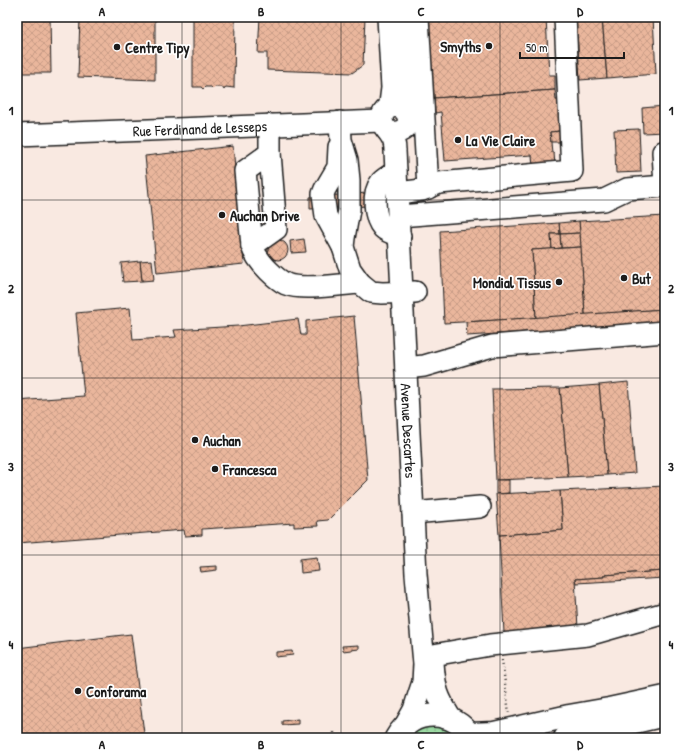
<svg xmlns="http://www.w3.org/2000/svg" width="682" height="755" viewBox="0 0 682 755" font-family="'Patrick Hand',sans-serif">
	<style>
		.built { fill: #f9e9e1 }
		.grass { fill: url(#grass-dots); stroke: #5c7b60 }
		.building { fill: url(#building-cross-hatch); stroke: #1c1c1c }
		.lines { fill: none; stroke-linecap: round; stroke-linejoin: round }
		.minor-casing { stroke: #1c1c1c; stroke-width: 24 }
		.major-casing { stroke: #1c1c1c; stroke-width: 25 }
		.path { stroke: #1c1c1c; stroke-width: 2.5; stroke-dasharray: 1 3; stroke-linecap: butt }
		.minor { stroke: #fff; stroke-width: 21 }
		.major { stroke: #fff; stroke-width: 22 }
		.grid { fill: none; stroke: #1c1c1c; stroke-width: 1; stroke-opacity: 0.55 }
		.poi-dot { fill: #1c1c1c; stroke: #fff; stroke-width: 1.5 }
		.labels { text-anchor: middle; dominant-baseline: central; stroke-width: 3.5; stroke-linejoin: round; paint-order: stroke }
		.poi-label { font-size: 15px; font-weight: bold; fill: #1c1c1c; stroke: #fff; text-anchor: start }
		.street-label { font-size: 15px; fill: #1c1c1c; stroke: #fff }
		.neatline { fill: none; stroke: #1c1c1c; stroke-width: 1.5 }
		.grid-label { font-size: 13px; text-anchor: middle; font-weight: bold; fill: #1c1c1c }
	</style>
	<defs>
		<pattern id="grass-dots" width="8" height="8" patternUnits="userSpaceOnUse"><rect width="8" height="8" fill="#9cdaa3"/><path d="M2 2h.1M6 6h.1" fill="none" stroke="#86ba8c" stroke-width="1.8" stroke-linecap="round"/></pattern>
		<pattern id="building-cross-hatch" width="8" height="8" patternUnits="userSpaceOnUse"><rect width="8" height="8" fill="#eab69c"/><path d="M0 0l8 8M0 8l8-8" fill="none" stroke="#c89c86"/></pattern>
	</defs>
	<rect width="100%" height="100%" fill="#fff"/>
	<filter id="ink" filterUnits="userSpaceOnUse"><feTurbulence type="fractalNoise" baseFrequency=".025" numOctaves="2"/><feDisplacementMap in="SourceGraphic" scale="8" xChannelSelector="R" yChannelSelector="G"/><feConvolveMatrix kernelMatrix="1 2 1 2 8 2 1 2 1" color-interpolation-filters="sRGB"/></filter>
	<g filter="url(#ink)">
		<!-- built -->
		<rect class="built" x="17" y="17" width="648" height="721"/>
		<!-- grass -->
		<path class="grass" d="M437,723L463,738H404L407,734Z"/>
		<!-- building -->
		<g class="building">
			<path d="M17,17H50L51,73H17Z"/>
			<path d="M80,17H155V80L78,77Z"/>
			<path d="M193,17H235L234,88L226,87L224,90L222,87H215L213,89L211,87H205L203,89L201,87H193Z"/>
			<path d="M260,17H365L363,65L352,73L267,70V53H258Z"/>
			<path d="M445,17H546L549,75H555V90L434,98L427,18Z"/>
			<path d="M576,17H602L607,78L580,80Z"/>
			<path d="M602,17H653L656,74L607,78Z"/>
			<path d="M555,90L556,100H558L560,131L550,132L552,153H554L555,165L533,167L532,155L445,161L441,112L435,113L434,98Z"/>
			<path d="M665,106V132L643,133L642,108Z"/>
			<path d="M639,129L641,172L616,173L614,130Z"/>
			<path d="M560,131V142H551L550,132Z"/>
			<path d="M233,146L244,264L157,273L145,156Z"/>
			<path d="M367,193L368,206L310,209V197Z"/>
			<path d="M665,216V309L585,315L579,221Z"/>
			<path d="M579,221L580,233L560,234L559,223Z"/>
			<path d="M559,223L560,234H551L552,249L532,250L536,318L444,323L440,231Z"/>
			<path d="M580,233L581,247L561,248L560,234Z"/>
			<path d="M551,234H560L561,248L552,249Z"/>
			<path d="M304,239L306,252L291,253L290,241Z"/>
			<circle cx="278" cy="250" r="10"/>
			<path d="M581,247L585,315L536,318L532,250Z"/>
			<path d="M152,260L154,280L142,281L140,261Z"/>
			<path d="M140,261L142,281L123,282L121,263Z"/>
			<path d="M130,308L133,340L176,337L174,330L238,326L298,319L301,335H306V321L354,316L368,480L328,520L317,521L318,526L294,527V523L202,529V535L185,536L184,530L17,543V401L84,396L76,313Z"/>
			<path d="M665,309V323L467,336L466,322Z"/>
			<path d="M628,382L635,473L607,475L599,385Z"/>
			<path d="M599,385L607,475L568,477L560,388Z"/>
			<path d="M560,388L568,477L496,480L492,389Z"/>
			<path d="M496,480H509V493L496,494Z"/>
			<path d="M665,486V571L604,575V577L575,579L578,628L504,633L499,535L563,530L560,491Z"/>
			<path d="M560,491L563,530L499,535L496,494Z"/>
			<path d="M317,557L319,571L301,573L300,559Z"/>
			<path d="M217,566V570L201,572L200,567Z"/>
			<path d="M665,571V578L576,583L575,579L604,577V575Z"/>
			<path d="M131,634L144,733L108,738H17V648Z"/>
			<path d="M359,645V649L343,651L342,646Z"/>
			<path d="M292,651L293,655L276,657V652Z"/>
			<path d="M298,719V724L282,725V721Z"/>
		</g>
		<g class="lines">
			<defs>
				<g id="minor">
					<path d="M388,17L392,88L390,104"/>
					<path d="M418,17L428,188"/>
					<path d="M403,22L406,75L404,98L406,111"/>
					<path d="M340,122L341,140L347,160L349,180V210L344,238L343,247L350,269L360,283L371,292L382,293L415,292"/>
					<path d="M270,125V153L245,171L252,246C255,256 261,263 269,271C274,276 280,281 286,284C303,291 341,284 360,283"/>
					<path id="s1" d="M388,131C398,135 411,129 408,117C405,101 381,104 382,120C382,127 388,130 391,136C394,140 395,145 395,151L416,574L424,664L423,682L419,694L414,710L405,726"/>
					<path id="s2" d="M17,135L382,121"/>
					<path d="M339,147L338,167L325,189L323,194L326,216L343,247"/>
					<path d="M396,171C391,175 385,178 381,182C372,193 374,218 383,228C387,232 394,234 400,236"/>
					<path d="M665,186L663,152H665"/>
					<path d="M398,193L422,190L439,183L572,171L565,17"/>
					<path d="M399,216L604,200L627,189L665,186"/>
					<path d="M252,246L276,229L270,153"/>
					<path d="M406,368L424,366L492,346L665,332"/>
					<path d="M413,513L480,507"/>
					<path d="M433,655L490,645L588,635L665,613"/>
					<path d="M433,663C435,690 437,696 451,719"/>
				</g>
				<g id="major">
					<path d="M470,734L494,733L569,716L609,709L665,697"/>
					<path d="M396,738C413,707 454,709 472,738"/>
					<path d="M565,738L665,715"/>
				</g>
			</defs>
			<!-- minor casing -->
			<use href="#minor" class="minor-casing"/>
			<!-- major casing -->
			<use href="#major" class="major-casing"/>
			<!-- path -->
			<g class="path">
				<path d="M502,660L509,713"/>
				<path d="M334,732V738"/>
			</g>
			<!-- minor -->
			<use href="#minor" class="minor"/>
			<!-- major -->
			<use href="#major" class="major"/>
		</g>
	</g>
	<!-- grid -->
	<path class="grid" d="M182,17V738M341,17V738M500,17V738M17,200H665M17,378H665M17,555H665"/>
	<!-- markers -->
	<g class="poi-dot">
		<circle cx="489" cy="46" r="4"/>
		<circle cx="117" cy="47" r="4"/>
		<circle cx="458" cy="140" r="4"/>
		<circle cx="222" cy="215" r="4"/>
		<circle cx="624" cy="278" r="4"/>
		<circle cx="559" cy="282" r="4"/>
		<circle cx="195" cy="440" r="4"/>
		<circle cx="215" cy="469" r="4"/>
		<circle cx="78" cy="691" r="4"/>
	</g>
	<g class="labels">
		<!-- poi labels -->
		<g class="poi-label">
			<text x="481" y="46" text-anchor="end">Smyths</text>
			<text x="125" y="47">Centre Tipy</text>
			<text x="466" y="140">La Vie Claire</text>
			<text x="230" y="215">Auchan Drive</text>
			<text x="632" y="278">But</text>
			<text x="551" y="282" text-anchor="end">Mondial Tissus</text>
			<text x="203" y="440">Auchan</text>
			<text x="223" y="469">Francesca</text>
			<text x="86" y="691">Conforama</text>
		</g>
		<!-- street labels -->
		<g class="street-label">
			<text stroke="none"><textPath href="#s2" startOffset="183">Rue Ferdinand de Lesseps</textPath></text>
			<text stroke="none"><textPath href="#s1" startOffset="384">Avenue Descartes</textPath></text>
		</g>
	</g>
	<!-- margin -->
	<rect width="682" height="755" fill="none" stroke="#fff" stroke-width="44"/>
	<!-- scale -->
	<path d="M520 52v6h104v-6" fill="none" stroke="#1c1c1c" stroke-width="2"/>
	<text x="526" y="52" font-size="12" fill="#1c1c1c" stroke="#ffffff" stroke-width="3" paint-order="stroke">50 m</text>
	<rect x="22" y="22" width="638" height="711" class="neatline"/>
	<g class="grid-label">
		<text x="102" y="16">A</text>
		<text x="261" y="16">B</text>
		<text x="421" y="16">C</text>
		<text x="580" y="16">D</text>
		<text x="11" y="115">1</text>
		<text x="671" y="115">1</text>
		<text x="11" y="293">2</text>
		<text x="671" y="293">2</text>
		<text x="11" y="471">3</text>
		<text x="671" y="471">3</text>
		<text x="11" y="649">4</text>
		<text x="671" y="649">4</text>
		<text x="102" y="749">A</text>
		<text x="261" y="749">B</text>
		<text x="421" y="749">C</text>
		<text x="580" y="749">D</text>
	</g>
</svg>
